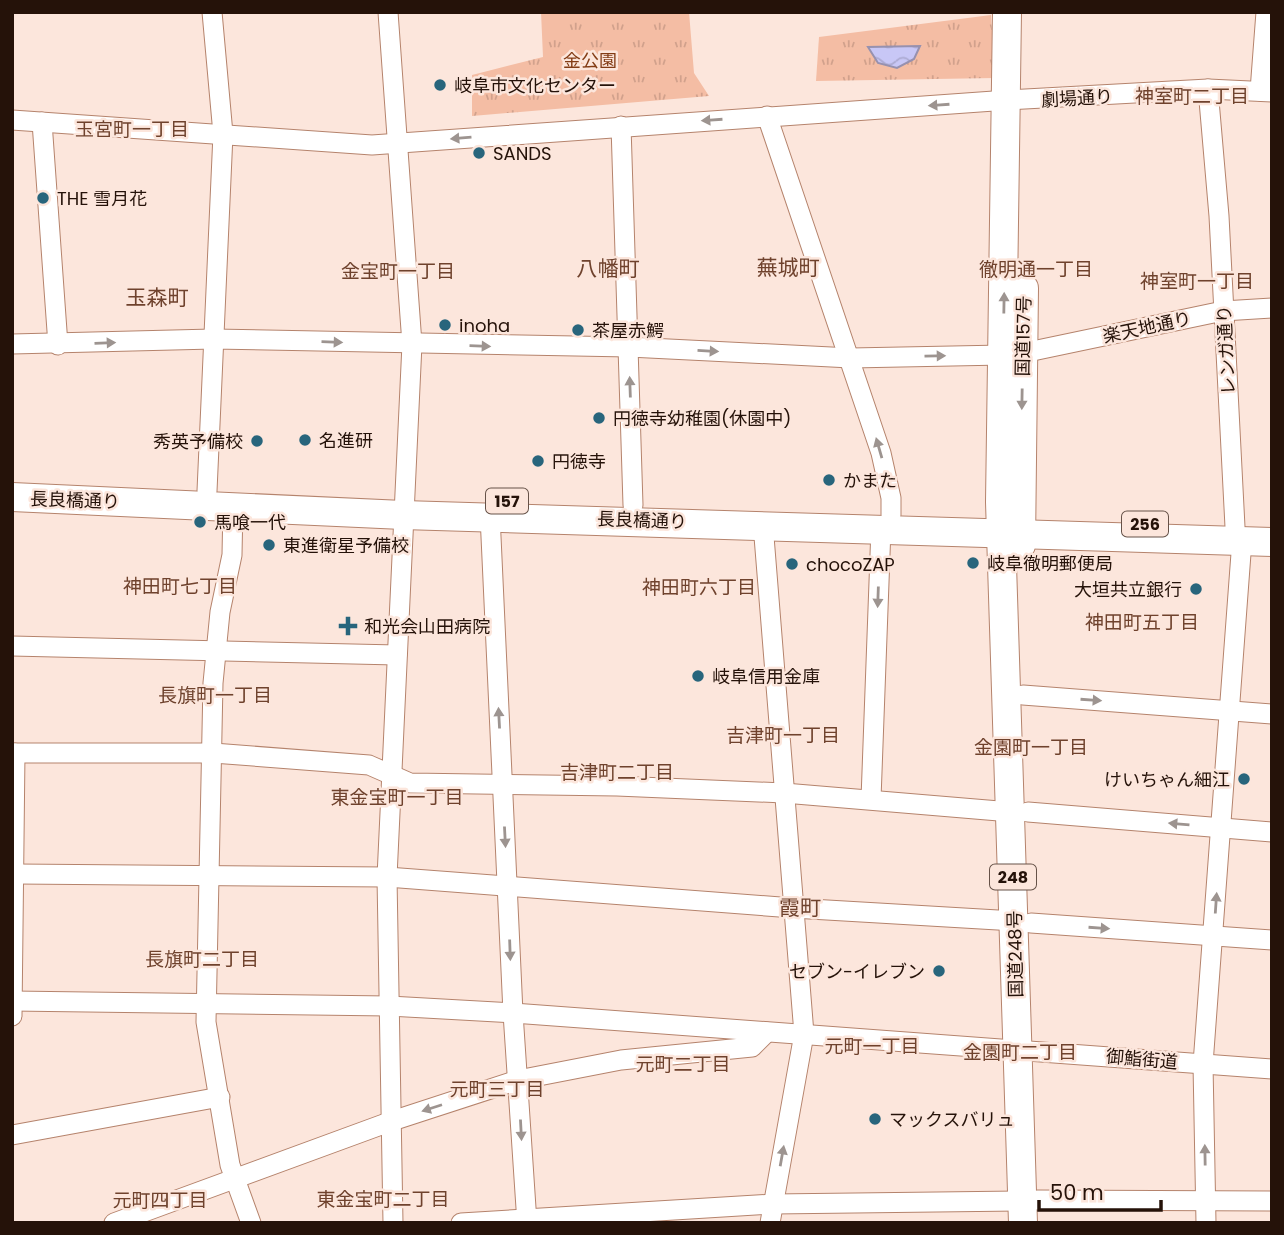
<svg xmlns="http://www.w3.org/2000/svg" width="1284" height="1235" viewBox="0 0 1284 1235" font-family="Poppins,'Noto Sans JP',sans-serif">
	<style>
		.grass { fill: url(#grass-tufts) }
		.water { fill: url(#water-waves); stroke: #9791af; stroke-width: 2 }
		.lines { fill: none; stroke-linecap: round; stroke-linejoin: round }
		.minor-casing { stroke: #b5836c; stroke-width: 21 }
		.highway-casing { stroke: #b5836c; stroke-width: 30 }
		.minor { stroke: #fff; stroke-width: 19 }
		.highway { stroke: #fff; stroke-width: 28 }
		.oneway { fill: #9d9490 }
		.poi-dot { fill: #28657c; stroke: #fce6dc; stroke-width: 2.5 }
		.labels { text-anchor: middle; dominant-baseline: central; stroke-width: 5; stroke-linejoin: round; paint-order: stroke }
		.shield { fill: #fce6dc; stroke: #665248; stroke-width: 2 }
		.shield-label { font-size: 16px; font-weight: bold; fill: #251209 }
		.park-label { font-size: 18px; fill: #833c15; stroke: #fce6dc }
		.poi-label { font-size: 18px; fill: #251209; stroke: #fce6dc; text-anchor: start }
		.street-label { font-size: 18px; fill: #251209; stroke: #fce6dc }
		.neighbourhood-label { font-size: 19px; fill: #6f422d; stroke: #fce6dc }
		.quarter-label { font-size: 21px; fill: #6f422d; stroke: #fce6dc }
	</style>
	<defs>
		<pattern id="grass-tufts" width="24" height="20" patternUnits="userSpaceOnUse" patternTransform="scale(1.75)"><rect width="24" height="20" fill="#f4bda4"/><path d="M3 7l-1-3M5 7V3M7 7l1-3M15 17l-1-3M17 17v-4M19 17l1-3" fill="none" stroke="#d1a18c"/></pattern>
		<pattern id="water-waves" width="16" height="10" patternUnits="userSpaceOnUse" patternTransform="scale(1.75)"><rect width="16" height="10" fill="#c8c7f6"/><path d="M0 5q4-4 8 0t8 0" fill="none" stroke="#acaad2"/></pattern>
	</defs>
	<rect width="100%" height="100%" fill="#fce6dc"/>
	<!-- grass -->
	<g class="grass">
		<path d="M541,12H689L694,73L709,96L472,116V75L543,57Z"/>
		<path d="M991,15L995,78L816,81L819,37Z"/>
	</g>
	<!-- water -->
	<path class="water" d="M920,46L914,59L897,68L878,63L868,47Z"/>
	<g class="lines">
		<defs>
			<g id="minor">
				<path d="M388,12L412,344L387,877L393,1223"/>
				<path d="M1208,89L1219,216L1235,527"/>
				<path d="M1260,91L1266,12"/>
				<path d="M767,116L881,453L891,498V515"/>
				<path d="M12,120L372,145L1008,100L1208,89L1272,92"/>
				<path d="M42,122L58,345"/>
				<path d="M621,126L633,505"/>
				<path d="M12,344L213,339L629,347L851,358L1003,355"/>
				<path d="M1023,353L1223,311L1272,308"/>
				<path d="M207,491L223,134L212,12"/>
				<path d="M233,505L232,555L220,612L213,683L206,1022L230,1165L251,1223"/>
				<path d="M490,515L513,1013L527,1223"/>
				<path d="M763,524L804,1034L770,1223"/>
				<path d="M12,646L397,655"/>
				<path d="M1023,695L1272,714"/>
				<path d="M12,753H213L369,765L410,783L617,786L784,793L1011,812"/>
				<path d="M871,799L881,528"/>
				<path d="M1028,812L1272,832"/>
				<path d="M16,874L387,877L793,908L1015,921"/>
				<path d="M1031,923L1272,940"/>
				<path d="M12,1001L389,1006L513,1013L1272,1069"/>
				<path d="M12,1016L15,753"/>
				<path d="M12,1135L220,1097"/>
				<path d="M1037,1200L1272,1201"/>
				<path d="M114,1223L392,1121L518,1080L621,1060L752,1047L767,1032"/>
				<path d="M461,1223L773,1204L1022,1201"/>
				<path d="M1206,1223L1203,1064L1242,540"/>
			</g>
			<g id="highway">
				<path d="M1007,12L1000,502L1023,1223"/>
				<path d="M12,497L403,515L1272,542"/>
				<path d="M1021,545L1024,288"/>
			</g>
		</defs>
		<!-- minor casing -->
		<use href="#minor" class="minor-casing"/>
		<!-- highway casing -->
		<use href="#highway" class="highway-casing"/>
		<!-- minor -->
		<use href="#minor" class="minor"/>
		<!-- highway -->
		<use href="#highway" class="highway"/>
	</g>
	<!-- one-way arrows -->
	<defs><path id="oneway-solid" d="M-6-.8H1V-3.2L6.5 0L1 3.2V.8H-6Z" transform="scale(1.75)"/></defs>
	<g class="oneway">
		<use href="#oneway-solid" transform="translate(939 105) rotate(176)"/>
		<use href="#oneway-solid" transform="translate(712 120) rotate(176)"/>
		<use href="#oneway-solid" transform="translate(461 138) rotate(175)"/>
		<use href="#oneway-solid" transform="translate(1004 303) rotate(-89)"/>
		<use href="#oneway-solid" transform="translate(332 342) rotate(2)"/>
		<use href="#oneway-solid" transform="translate(105 343) rotate(-2)"/>
		<use href="#oneway-solid" transform="translate(480 346) rotate(2)"/>
		<use href="#oneway-solid" transform="translate(708 351) rotate(3)"/>
		<use href="#oneway-solid" transform="translate(935 356) rotate(-1)"/>
		<use href="#oneway-solid" transform="translate(630 387) rotate(-92)"/>
		<use href="#oneway-solid" transform="translate(1022 399) rotate(91)"/>
		<use href="#oneway-solid" transform="translate(879 448) rotate(-106)"/>
		<use href="#oneway-solid" transform="translate(878 597) rotate(92)"/>
		<use href="#oneway-solid" transform="translate(1091 700) rotate(4)"/>
		<use href="#oneway-solid" transform="translate(499 718) rotate(-93)"/>
		<use href="#oneway-solid" transform="translate(1179 824) rotate(-175)"/>
		<use href="#oneway-solid" transform="translate(505 837) rotate(87)"/>
		<use href="#oneway-solid" transform="translate(1216 903) rotate(-86)"/>
		<use href="#oneway-solid" transform="translate(1099 928) rotate(4)"/>
		<use href="#oneway-solid" transform="translate(510 950) rotate(88)"/>
		<use href="#oneway-solid" transform="translate(432 1108) rotate(162)"/>
		<use href="#oneway-solid" transform="translate(521 1130) rotate(87)"/>
		<use href="#oneway-solid" transform="translate(1205 1155) rotate(-91)"/>
		<use href="#oneway-solid" transform="translate(782 1156) rotate(-80)"/>
	</g>
	<!-- markers -->
	<g class="poi-dot">
		<circle cx="440" cy="85" r="7"/>
		<circle cx="479" cy="153" r="7"/>
		<circle cx="43" cy="198" r="7"/>
		<circle cx="445" cy="325" r="7"/>
		<circle cx="578" cy="330" r="7"/>
		<circle cx="599" cy="418" r="7"/>
		<circle cx="305" cy="440" r="7"/>
		<circle cx="257" cy="441" r="7"/>
		<circle cx="538" cy="461" r="7"/>
		<circle cx="829" cy="480" r="7"/>
		<circle cx="200" cy="522" r="7"/>
		<circle cx="269" cy="545" r="7"/>
		<circle cx="973" cy="563" r="7"/>
		<circle cx="792" cy="564" r="7"/>
		<circle cx="1196" cy="589" r="7"/>
		<path d="M344.5 615.5h7v7h7v7h-7v7h-7v-7h-7v-7h7z"/>
		<circle cx="698" cy="676" r="7"/>
		<circle cx="1244" cy="779" r="7"/>
		<circle cx="939" cy="971" r="7"/>
		<circle cx="875" cy="1119" r="7"/>
	</g>
	<g class="labels">
		<!-- shield labels -->
		<g class="shield">
			<rect x="486" y="488.5" width="42" height="25" rx="5"/>
			<rect x="1122" y="511.5" width="46" height="25" rx="5"/>
			<rect x="990" y="864.5" width="46" height="25" rx="5"/>
		</g>
		<g class="shield-label">
			<text x="507" y="501">157</text>
			<text x="1145" y="524">256</text>
			<text x="1013" y="877">248</text>
		</g>
		<!-- park labels -->
		<g class="park-label">
			<text x="590" y="60">金公園</text>
		</g>
		<!-- poi labels -->
		<g class="poi-label">
			<text x="454" y="85">岐阜市文化センター</text>
			<text x="493" y="153">SANDS</text>
			<text x="57" y="198">THE 雪月花</text>
			<text x="459" y="325">inoha</text>
			<text x="592" y="330">茶屋赤鰐</text>
			<text x="613" y="418">円徳寺幼稚園(休園中)</text>
			<text x="319" y="440">名進研</text>
			<text x="243" y="441" text-anchor="end">秀英予備校</text>
			<text x="552" y="461">円徳寺</text>
			<text x="843" y="480">かまた</text>
			<text x="214" y="522">馬喰一代</text>
			<text x="283" y="545">東進衛星予備校</text>
			<text x="987" y="563">岐阜徹明郵便局</text>
			<text x="806" y="564">chocoZAP</text>
			<text x="1182" y="589" text-anchor="end">大垣共立銀行</text>
			<text x="364" y="626">和光会山田病院</text>
			<text x="712" y="676">岐阜信用金庫</text>
			<text x="1230" y="779" text-anchor="end">けいちゃん細江</text>
			<text x="925" y="971" text-anchor="end">セブン-イレブン</text>
			<text x="889" y="1119">マックスバリュ</text>
		</g>
		<!-- street labels -->
		<g class="street-label">
			<text transform="translate(1077 98) rotate(-3)">劇場通り</text>
			<text transform="translate(1147 327) rotate(-12)">楽天地通り</text>
			<text transform="translate(1023 336) rotate(-89)">国道157号</text>
			<text transform="translate(1226 350) rotate(-93)">レンガ通り</text>
			<text transform="translate(75 500) rotate(2)">長良橋通り</text>
			<text transform="translate(642 520) rotate(2)">長良橋通り</text>
			<text transform="translate(1015 954) rotate(-91)">国道248号</text>
			<text transform="translate(1142 1059) rotate(5)">御鮨街道</text>
		</g>
		<!-- neighbourhood labels -->
		<g class="neighbourhood-label">
			<text x="1192" y="96">神室町二丁目</text>
			<text x="132" y="129">玉宮町一丁目</text>
			<text x="1036" y="269">徹明通一丁目</text>
			<text x="398" y="271">金宝町一丁目</text>
			<text x="1197" y="281">神室町一丁目</text>
			<text x="180" y="586">神田町七丁目</text>
			<text x="699" y="587">神田町六丁目</text>
			<text x="1142" y="622">神田町五丁目</text>
			<text x="215" y="695">長旗町一丁目</text>
			<text x="783" y="735">吉津町一丁目</text>
			<text x="1031" y="747">金園町一丁目</text>
			<text x="617" y="772">吉津町二丁目</text>
			<text x="397" y="797">東金宝町一丁目</text>
			<text x="202" y="959">長旗町二丁目</text>
			<text x="872" y="1046">元町一丁目</text>
			<text x="1020" y="1052">金園町二丁目</text>
			<text x="683" y="1064">元町二丁目</text>
			<text x="497" y="1089">元町三丁目</text>
			<text x="383" y="1199">東金宝町二丁目</text>
			<text x="160" y="1200">元町四丁目</text>
		</g>
		<!-- quarter labels -->
		<g class="quarter-label">
			<text x="788" y="267">蕪城町</text>
			<text x="608" y="268">八幡町</text>
			<text x="157" y="297">玉森町</text>
			<text x="800" y="907">霞町</text>
		</g>
	</g>
	<!-- border -->
	<rect width="1284" height="1235" fill="none" stroke="#251209" stroke-width="28"/>
	<!-- scale -->
	<path d="M1039 1200v10h122v-10" fill="none" stroke="#251209" stroke-width="3.5"/>
	<text x="1050" y="1200" font-size="21" fill="#251209" stroke="#fce6dc" stroke-width="5" paint-order="stroke">50 m</text>
</svg>
